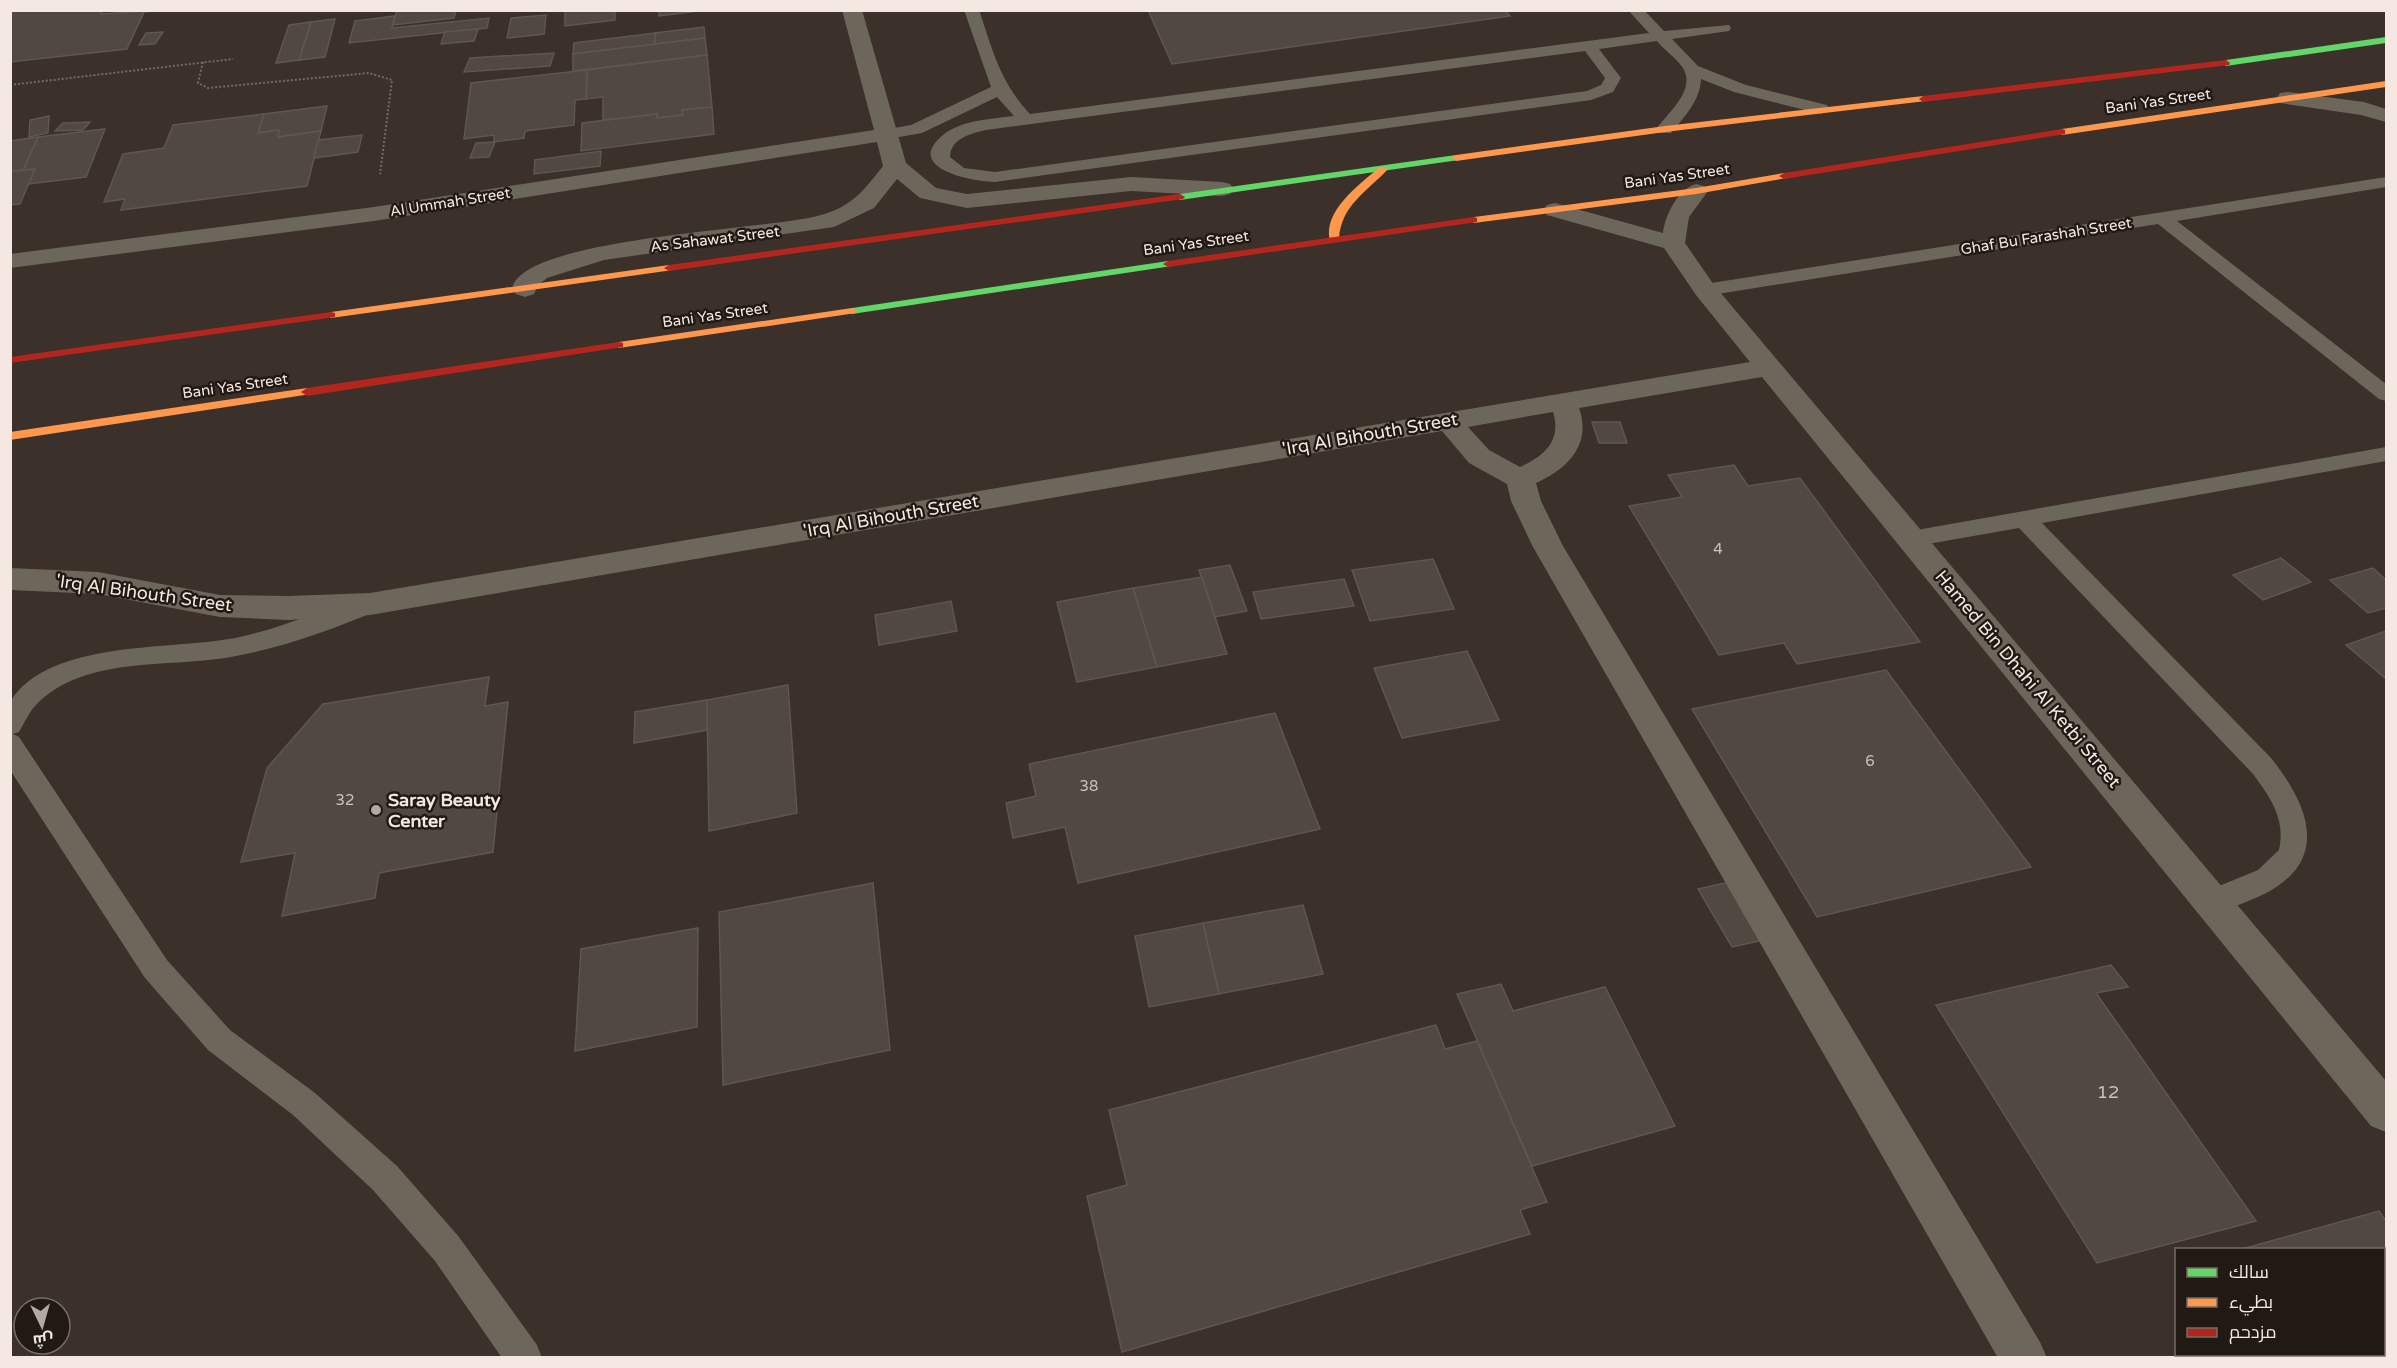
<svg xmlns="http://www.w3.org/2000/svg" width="2397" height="1368" viewBox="0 0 2397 1368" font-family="'Varela Round',Cairo,sans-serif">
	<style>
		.building { fill: #514842; stroke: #5e5650; stroke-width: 1.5 }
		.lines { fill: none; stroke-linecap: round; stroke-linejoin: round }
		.path { stroke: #716c63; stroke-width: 2; stroke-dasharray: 2 2; stroke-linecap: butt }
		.lane { fill: #6c675a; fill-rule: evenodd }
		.street { fill: #6c675a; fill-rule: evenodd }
		.fast { fill: #63d668; fill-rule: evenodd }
		.slow { fill: #ff974d; fill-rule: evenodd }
		.jam { fill: #b3261e; fill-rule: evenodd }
		.poi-dot { fill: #b4a8a2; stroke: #211914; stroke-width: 2 }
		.labels { text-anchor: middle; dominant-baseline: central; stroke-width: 5; stroke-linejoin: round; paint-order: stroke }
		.far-street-label { font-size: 15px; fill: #f5e8e2; stroke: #211914 }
		.number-label { font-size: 15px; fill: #ccc0ba }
		.street-label { font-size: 18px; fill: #f5e8e2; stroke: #211914 }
		.poi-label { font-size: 18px; font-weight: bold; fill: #f5e8e2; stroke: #211914; text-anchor: start }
		.near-number-label { font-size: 18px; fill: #ccc0ba }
	</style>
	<rect width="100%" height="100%" fill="#3b302a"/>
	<!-- building -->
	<g class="building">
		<path d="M10,10H103L101,14L163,10L144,12L127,49L10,62Z"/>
		<path d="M397,10H456L454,18L393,25Z"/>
		<path d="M565,10H615V20L565,26Z"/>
		<path d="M659,10H707L659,16Z"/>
		<path d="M1148,10H1505L1510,16L1172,64Z"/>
		<path d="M546,15L544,34L507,38L511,18Z"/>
		<path d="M395,16L392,28L489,18L487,28L349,43L355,21Z"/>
		<path d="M335,19L325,57L299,60L311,22Z"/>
		<path d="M311,22L299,60L276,63L289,25Z"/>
		<path d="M704,27L705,38L655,44V33Z"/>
		<path d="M478,29L474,41L441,44L445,32Z"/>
		<path d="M163,32L155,44L139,45L146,33Z"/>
		<path d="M655,33V44L573,54L574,43Z"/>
		<path d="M705,38L707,55L573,71V54Z"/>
		<path d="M554,53L550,66L464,72L470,58Z"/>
		<path d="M707,55L712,107L682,110L683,115L657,118V114L603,120V97L586,99L587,70Z"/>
		<path d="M587,70L586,99L575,100L574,125L525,131L524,138L494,142V135L464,139L471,83Z"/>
		<path d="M327,106L321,131L278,137L279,130L258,133L264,114Z"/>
		<path d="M712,107L714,134L581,151L582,123L657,114V118L683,115L682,110Z"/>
		<path d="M264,114L258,133L279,130L278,137L321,131L307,186L121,210L125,199L104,202L123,154L164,148L173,125Z"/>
		<path d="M49,116L48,133L29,137L30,120Z"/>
		<path d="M90,122L83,130L55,131L63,123Z"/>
		<path d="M105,129L86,177L28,184L35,169L23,170L38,137Z"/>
		<path d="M362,135L358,152L314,158L318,140Z"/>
		<path d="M38,137L23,170L10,172V141Z"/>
		<path d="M495,142L489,157L470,158L476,143Z"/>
		<path d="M601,151L600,166L534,174L535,160Z"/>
		<path d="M35,169L20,204L10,205V172Z"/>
		<path d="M1592,422H1620L1627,443H1599Z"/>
		<path d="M1734,465L1748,486L1800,478L1920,642L1797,664L1784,643L1719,655L1629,506L1682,497L1668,475Z"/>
		<path d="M2281,558L2311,582L2263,600L2233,575Z"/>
		<path d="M1433,559L1454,609L1370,621L1352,570Z"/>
		<path d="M1230,565L1247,611L1215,617L1199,570Z"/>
		<path d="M2373,568L2386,580V608L2368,613L2330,580Z"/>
		<path d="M1202,577L1227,654L1157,667L1133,588Z"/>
		<path d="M1344,579L1354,606L1261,619L1253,592Z"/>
		<path d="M1133,588L1157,667L1077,682L1057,602Z"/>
		<path d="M951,601L957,631L879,645L875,615Z"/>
		<path d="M2386,631V679L2346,645Z"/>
		<path d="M1467,651L1499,720L1402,738L1374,668Z"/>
		<path d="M1886,670L2031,867L1817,917L1692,709Z"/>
		<path d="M489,677L485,706L508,702L493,852L379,873L375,898L282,916L295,853L241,862L267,768L323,704Z"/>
		<path d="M788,685L797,813L709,831L707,700Z"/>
		<path d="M707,700V730L634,743L635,712Z"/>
		<path d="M1275,713L1320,829L1078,883L1065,827L1013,838L1006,803L1036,796L1029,764Z"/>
		<path d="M1729,882L1764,940L1732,947L1698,889Z"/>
		<path d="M873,883L890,1050L723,1085L719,912Z"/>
		<path d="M1303,905L1323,974L1219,994L1203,923Z"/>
		<path d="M1203,923L1219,994L1149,1007L1135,936Z"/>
		<path d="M698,928L697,1027L575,1051L581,949Z"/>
		<path d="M2111,965L2128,987L2096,993L2256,1221L2097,1263L1936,1005Z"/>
		<path d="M1501,984L1513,1011L1605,987L1675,1126L1532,1166L1457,994Z"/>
		<path d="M1436,1025L1445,1049L1477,1041L1547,1202L1520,1210L1530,1234L1122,1352L1087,1196L1127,1185L1109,1110Z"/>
		<path d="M2379,1211L2386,1221V1358H2234L2245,1354H2384V1250L2242,1249Z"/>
	</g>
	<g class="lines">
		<!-- path -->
		<g class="path">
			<path d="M203,62L198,83L208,88L369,73L392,80L380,174"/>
			<path d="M10,85L233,59"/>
		</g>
		<!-- lane -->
		<g class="lane">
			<path d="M964,10H979C993,51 1000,82 1030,114L1649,33L1628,10H1644L1664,31L1729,25L1731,28L1729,31L1672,39L1698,66L1746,85L1827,105L1829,109L1821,114L1734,92L1701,79C1700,101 1685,116 1671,133H1659L1656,129C1667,114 1695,91 1684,70C1679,60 1664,50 1657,41L1599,49L1621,78L1613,92L1591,100L995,182C974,182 902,169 943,135C961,120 991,119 1014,116L997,97L922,133L888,139L879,134L882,130L911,125L991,87ZM1585,51L1605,78L1601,85L1587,91L995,172L964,168L950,157C951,138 970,134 986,130Z"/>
			<path d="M2386,177V187L2177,221L2386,384V401L2379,399L2158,224L1705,296L1695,290L1705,284Z"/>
			<path d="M2386,447V461L2042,523L2271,758C2319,818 2327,872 2246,902C2231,908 2217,916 2202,911L2198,902L2202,893L2258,870L2279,850C2286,819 2270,797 2253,774L2019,528L1911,547L1903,545L1899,539L1903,533L1911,531Z"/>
			<path d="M370,595L379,598L382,604L379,610C333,629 285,647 236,656C172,669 85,654 36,705C29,712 24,724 19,732L13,734L19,737L167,960L230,1030L315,1093L397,1166L459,1237L537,1345L542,1358H502L435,1261L373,1190L293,1115L208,1050L145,978L10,770V702C49,638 176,651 240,637C285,627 326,608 370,595Z"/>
		</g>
		<!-- street -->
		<g class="street">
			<path d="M842,10H862L906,163L936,188L967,194L1131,177L1222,182L1230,184L1234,189L1230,194L1222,196L1131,191L967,208L920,198L897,179L874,208L834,227L604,260L547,278L538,285L534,294L525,297L516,294L512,289C520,237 772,230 821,215C853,206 864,190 883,166L877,142L374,221L10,268V254L374,207L874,130Z"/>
			<path d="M2288,92L2364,102L2386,109V122L2361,115L2280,103L2277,98L2280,93Z"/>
			<path d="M1696,184L1704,186L1708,191L1689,217L1685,243L1714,285L2386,1081V1132L2371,1126L1762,377L1579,408C1592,444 1568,469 1536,483L1541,501L1563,546L2040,1342L2047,1358H1998L1533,547L1511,501L1507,484L1469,463L1442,431L370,615L289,620L220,617L98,594L10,590V568L98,572L220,595L289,596L370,593L1750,362L1696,295L1664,248L1547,215L1543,210L1547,205L1555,203L1663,233C1665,215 1678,189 1696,184ZM1553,412C1562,441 1544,456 1520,467L1489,450L1468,427Z"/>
		</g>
		<!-- fast -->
		<g class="fast">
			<path d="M2386,37V43L2226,66L2222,63L2226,60Z"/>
			<path d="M1456,155L1459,156V160L1180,200L1175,197L1180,194Z"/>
			<path d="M1168,261L1172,262V266L852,314L847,311L852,308Z"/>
		</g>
		<!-- slow -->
		<g class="slow">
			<path d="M2386,81V87L2062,135L2057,132L2062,129Z"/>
			<path d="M1923,96L1926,97V101L1665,132L1456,161L1451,158L1456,155L1665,126Z"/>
			<path d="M1380,167L1388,169C1367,192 1341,205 1339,239L1334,242L1330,241C1322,211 1360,184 1380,167Z"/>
			<path d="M1784,173L1787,174V178L1696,194L1474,223L1469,220L1474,217L1696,188Z"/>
			<path d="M669,265L673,266V270L331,318L326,315L331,312Z"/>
			<path d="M852,308L857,311L856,313L619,348L614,345L619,342Z"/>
			<path d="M307,388L313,392L311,394L10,440V432Z"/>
		</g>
		<!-- jam -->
		<g class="jam">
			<path d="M2226,60L2230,63L2229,65L1923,102L1919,99L1923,96Z"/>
			<path d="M2062,129L2065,130V134L1784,179L1779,176L1784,173Z"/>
			<path d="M1180,194L1185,197L1183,199L669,271L664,268L669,265Z"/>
			<path d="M1474,217L1477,218V222L1168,267L1163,264L1168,261Z"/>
			<path d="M331,312L335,313V317L10,363V357Z"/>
			<path d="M619,342L623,343V347L307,396L301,392L307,388Z"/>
		</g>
	</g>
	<!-- markers -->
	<circle class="poi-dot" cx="376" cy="810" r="6"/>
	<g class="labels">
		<!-- far-street labels -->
		<g class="far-street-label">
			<text transform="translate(2158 101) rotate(-8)">Bani Yas Street</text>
			<text transform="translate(1677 176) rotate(-8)">Bani Yas Street</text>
			<text transform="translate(450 202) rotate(-9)">Al Ummah Street</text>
			<text transform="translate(2046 236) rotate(-9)">Ghaf Bu Farashah Street</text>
			<text transform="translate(715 239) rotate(-7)">As Sahawat Street</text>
			<text transform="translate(1196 243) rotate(-8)">Bani Yas Street</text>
			<text transform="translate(715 315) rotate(-8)">Bani Yas Street</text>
			<text transform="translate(235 386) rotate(-8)">Bani Yas Street</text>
		</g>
		<!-- number labels -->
		<g class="number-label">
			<text x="1718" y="549">4</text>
			<text x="1870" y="761">6</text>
			<text x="1089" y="786">38</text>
			<text x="345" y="800">32</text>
		</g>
		<!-- street labels -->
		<g class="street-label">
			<text transform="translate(1370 434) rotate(-10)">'Irq Al Bihouth Street</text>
			<text transform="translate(891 516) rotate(-10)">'Irq Al Bihouth Street</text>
			<text transform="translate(144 593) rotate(8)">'Irq Al Bihouth Street</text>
			<text transform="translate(2028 679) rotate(50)">Hamed Bin Dhahi Al Ketbi Street</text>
		</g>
		<!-- poi labels -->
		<g class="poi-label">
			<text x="388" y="800">Saray Beauty<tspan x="388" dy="21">Center</tspan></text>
		</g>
		<!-- near-number labels -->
		<g class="near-number-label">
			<text x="2108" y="1092">12</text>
		</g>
	</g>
	<!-- border -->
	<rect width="2397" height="1368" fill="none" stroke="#f5e8e2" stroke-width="24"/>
	<!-- legend -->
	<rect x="2175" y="1248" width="210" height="108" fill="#211914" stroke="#766c66" stroke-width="1.5"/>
	<rect x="2187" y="1268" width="30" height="9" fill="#63d668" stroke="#766c66" stroke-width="1.5"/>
	<text x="2229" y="1278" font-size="18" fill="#f5e8e2">سالك</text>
	<rect x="2187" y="1298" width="30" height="9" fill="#ff974d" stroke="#766c66" stroke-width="1.5"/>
	<text x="2229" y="1308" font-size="18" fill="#f5e8e2">بطيء</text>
	<rect x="2187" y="1328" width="30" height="9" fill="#b3261e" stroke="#766c66" stroke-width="1.5"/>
	<text x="2229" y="1338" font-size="18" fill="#f5e8e2">مزدحم</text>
	<!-- north arrow -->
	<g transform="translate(42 1326) rotate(175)"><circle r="28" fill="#211914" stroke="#766c66" stroke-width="1.5"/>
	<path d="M0-4.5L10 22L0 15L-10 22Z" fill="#b4a8a2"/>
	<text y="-9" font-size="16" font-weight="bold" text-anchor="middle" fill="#f5e8e2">ش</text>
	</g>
</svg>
